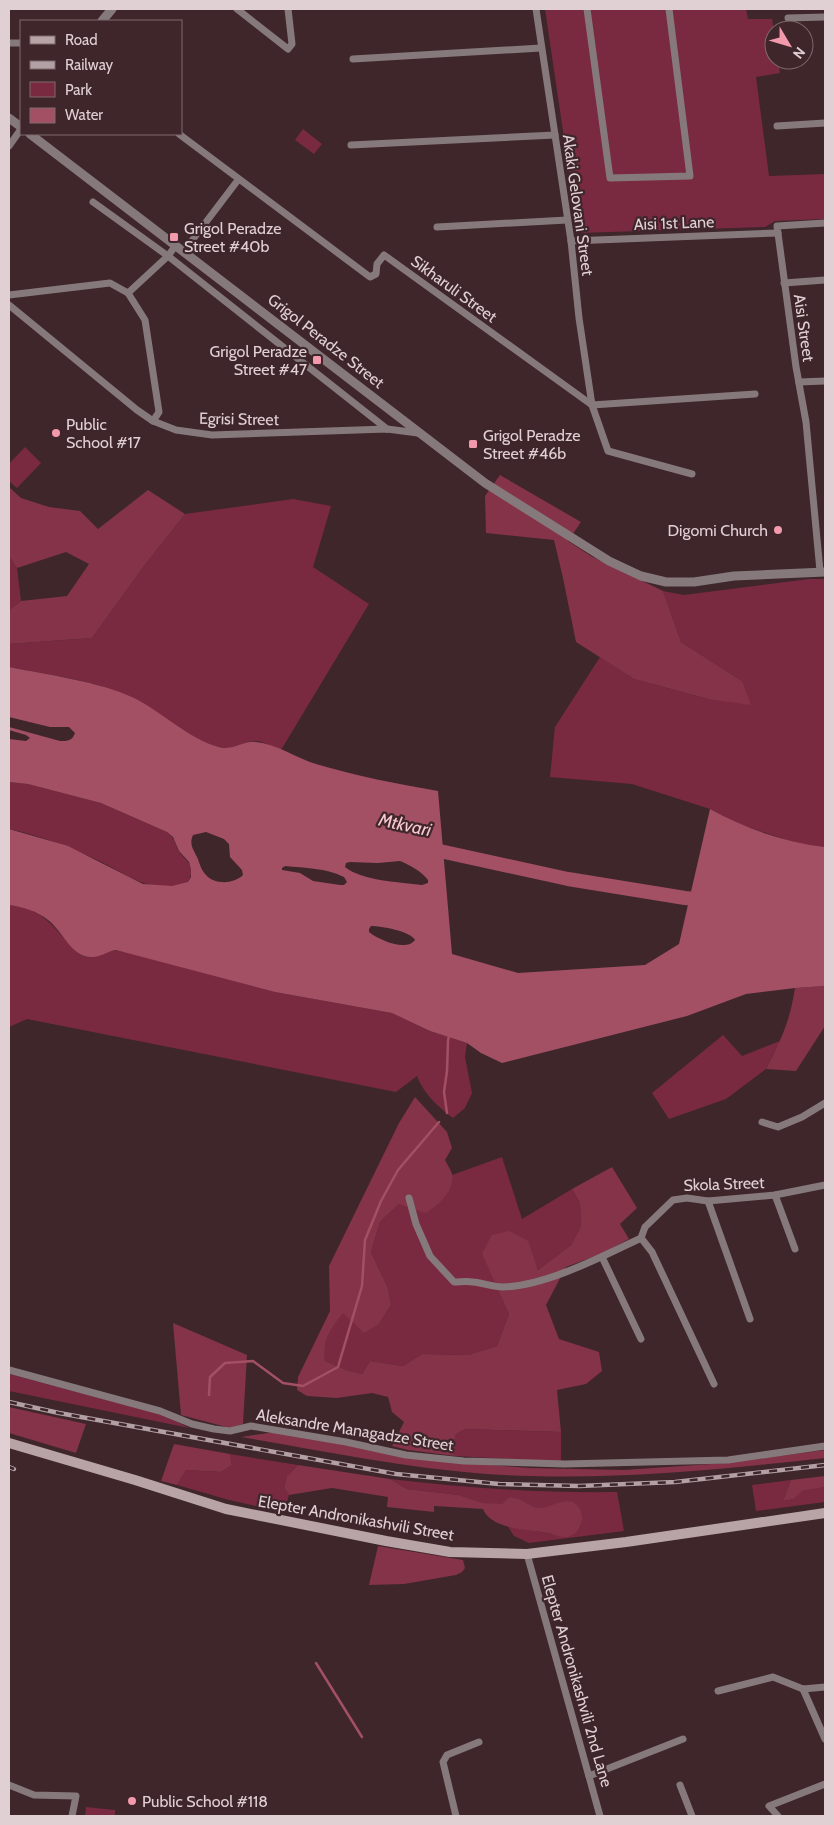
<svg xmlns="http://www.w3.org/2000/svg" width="834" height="1825" viewBox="0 0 834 1825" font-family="Cabin,sans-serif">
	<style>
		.green { fill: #7a2a40 }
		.forest { fill: #843349 }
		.water { fill: #a45064; fill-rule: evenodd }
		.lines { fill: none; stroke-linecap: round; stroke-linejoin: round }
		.stream { stroke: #a45064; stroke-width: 2.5 }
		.river { stroke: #a45064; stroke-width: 14 }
		.minor { stroke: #86797b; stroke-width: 7 }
		.tertiary { stroke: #86797b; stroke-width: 9 }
		.secondary { stroke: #b8a3a7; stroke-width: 10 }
		.rail-casing { stroke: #b2a0a4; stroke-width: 4.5 }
		.rail { stroke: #3e262b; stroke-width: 2.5; stroke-dasharray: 8; stroke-linecap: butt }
		.poi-dot { fill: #f29aac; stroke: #3e262b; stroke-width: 2 }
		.labels { text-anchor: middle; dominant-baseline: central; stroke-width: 4.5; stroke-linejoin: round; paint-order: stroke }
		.street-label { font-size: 16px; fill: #e0d0d3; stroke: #3e262b }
		.poi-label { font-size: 16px; fill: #e0d0d3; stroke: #3e262b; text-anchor: start }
		.water-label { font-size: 18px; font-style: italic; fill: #f9c8d1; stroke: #3e262b }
	</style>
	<rect width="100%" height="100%" fill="#3e262b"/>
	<!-- green -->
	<g class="green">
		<path d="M545,9H746L748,19H772L774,33V60H778L780,73L756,77L769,176L825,174V219L775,221L765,227L578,233Z"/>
		<path d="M303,129L322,144L314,154L295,140Z"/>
		<path d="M25,447L41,463L17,488L9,481V464Z"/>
		<path d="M293,499L331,506L313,567L369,604L281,750C273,747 262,740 253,741C240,743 233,751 220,747C190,740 161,712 134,699C97,680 49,675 9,667V644L92,638L144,566L185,514Z"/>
		<path d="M9,556L17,568L21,601L9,610Z"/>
		<path d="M809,579H825V847L796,843L735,823L710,809L632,784L550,777L555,727L600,657L634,679L708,699L742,681L681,642L663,591L684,595Z"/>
		<path d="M9,782L28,784L101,803L167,832C174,838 175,842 178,850C185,862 198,864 188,882C150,897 125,872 93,858C66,846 38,835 9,829Z"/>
		<path d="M9,905C41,909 49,921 69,944C73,948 78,955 84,956C93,959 102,953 110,951C115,950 120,951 126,952L275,992L392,1013L430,1031L467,1043L465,1057L472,1093L465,1108L453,1118C439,1108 423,1093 417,1076L396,1092L27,1019L9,1027Z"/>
		<path d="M723,1035L742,1056L780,1041L766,1069L726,1099L669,1119L652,1093Z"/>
		<path d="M502,1157L522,1219L572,1189L580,1203L581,1226L571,1245L538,1270L533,1257L482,1253L509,1314L497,1346L468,1355L422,1354L403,1366L370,1361L362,1374L346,1370L325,1361C323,1339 330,1329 342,1312L379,1324L391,1305L388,1288L371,1252L380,1222L399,1204L450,1188L452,1175Z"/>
		<path d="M9,1374L153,1412L170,1418L189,1428L9,1391Z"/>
		<path d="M465,1429L561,1432V1462L455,1456L452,1449L456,1434Z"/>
		<path d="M230,1454L298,1465L287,1476L284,1488L289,1495L284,1512L229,1500L177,1485L186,1470L221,1472L232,1465Z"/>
		<path d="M390,1479C466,1488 541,1493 617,1492L624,1531L529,1543L514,1536L507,1525C521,1529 533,1531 547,1533C562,1535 582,1541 582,1516L568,1502L541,1509L535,1508L521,1500L497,1505L483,1503L459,1495L407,1489Z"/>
		<path d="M791,1480L783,1501L794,1499L801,1491L825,1487V1502L756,1511L752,1485Z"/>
		<path d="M86,1807L115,1810V1816H85Z"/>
	</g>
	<!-- forest -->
	<g class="forest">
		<path d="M500,475L581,522L568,541L591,556L663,591L681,642L742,681L751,705L708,699L634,679L576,642L563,578L554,540L486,533L485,496Z"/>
		<path d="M9,487L21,498L49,507L80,511L98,529L148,490L185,514L144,566L92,638L9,644V610L21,601L67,596L89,564L66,552L17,568L9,556Z"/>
		<path d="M825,986V1026L796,1071L766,1069C781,1040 790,1021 795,988Z"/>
		<path d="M415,1097L447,1132L452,1148L445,1160C447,1164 451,1170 452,1174C455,1191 438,1205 426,1213L399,1204L380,1222L371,1252L388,1288L391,1305L379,1324L364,1333L343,1313C330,1329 323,1339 325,1361L346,1370L362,1374L370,1361L403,1366L422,1354L468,1355L497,1346L509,1314L482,1254L492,1235L509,1231L528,1241L538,1270L571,1245L581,1226L580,1203L572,1189L612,1167L637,1208L620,1224L629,1239L603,1253L566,1267L546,1305L559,1339L599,1352L602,1371L586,1384L557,1390L561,1432L465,1429L456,1434L452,1449L455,1456L408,1450L392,1446L404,1422L392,1412L388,1397L372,1393L337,1398L307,1396L297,1390L298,1377L330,1311L329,1266L399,1123Z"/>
		<path d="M173,1323L247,1355L243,1424L230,1428L181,1415Z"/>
		<path d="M9,1407L86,1424L76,1453L9,1433Z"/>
		<path d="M275,1432L419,1459L530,1468L624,1470L725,1463L825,1450V1458C727,1469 629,1479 530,1476C433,1474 336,1453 241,1437Z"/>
		<path d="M174,1444L230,1454L232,1465L221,1472L186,1470L177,1485L161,1481Z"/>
		<path d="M298,1465L390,1479L407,1489L459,1495L483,1503L502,1504L510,1497C513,1498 517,1498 521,1500C528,1503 533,1509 542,1508C550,1507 563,1499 572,1502C588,1509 584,1534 567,1537C561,1538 554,1534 548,1533C530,1530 490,1529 483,1509L434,1506V1512L387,1507L388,1497L332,1488L289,1495L284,1488L287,1476Z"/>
		<path d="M825,1476V1487L802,1491L794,1499L783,1501L791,1480Z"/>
		<path d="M378,1546L463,1560L465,1568L462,1572L456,1575L404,1584L369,1585Z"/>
	</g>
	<!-- water -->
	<path class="water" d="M9,667C48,675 98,681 134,698C162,712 189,739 219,747C234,751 243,740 256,742C277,744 296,758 316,764C356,776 398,784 438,791L452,954L518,973L645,965L679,944L710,809C746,829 784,842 825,847V986L795,988L746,994L687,1016L502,1063L481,1053L467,1043L430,1031L392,1013L275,992L116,950C107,951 100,958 91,957C71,957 62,930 48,920C37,911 23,907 9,905V829L68,846L143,884L172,886L188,882L191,877V869L189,862L179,851L173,837L167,832L101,803L28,784L9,782V739L26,741L30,738L26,735L9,730V727L60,741C68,741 72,741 75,733L69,727H50L9,717ZM206,832L224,839L229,844L230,857L242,870L243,875C234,884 215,885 206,875C201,870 200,864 197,857C193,849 189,844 193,835ZM400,861C410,865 421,871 428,880V883L422,885C400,882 362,881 345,867L346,863L350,862L378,863ZM285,866C305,868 326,868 344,877L347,882L344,885H340L313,881L300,873L282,870V868ZM371,926C381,926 410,931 415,940C406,952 379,940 369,932V929Z"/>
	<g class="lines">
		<!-- stream -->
		<g class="stream">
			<path d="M447,1113L444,1092L447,1071L448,1041L449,1035"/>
			<path d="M209,1395L210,1377L225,1363L253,1361L283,1383L303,1386L338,1367L362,1286L365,1240L381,1201L398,1170L439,1122"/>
			<path d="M316,1663L362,1737"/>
		</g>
		<!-- river -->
		<path class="river" d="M426,848L568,879L685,898L707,900"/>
		<!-- minor -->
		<g class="minor">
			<path d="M237,9L288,49L292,44L288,9"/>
			<path d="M536,9L571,241L579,318L592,405L608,451L692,474"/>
			<path d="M587,9L610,178L690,176L669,9"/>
			<path d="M788,18L825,17"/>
			<path d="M9,43H21"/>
			<path d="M353,59L541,48"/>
			<path d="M777,126L825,123"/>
			<path d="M179,134L370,277L376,274L377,264L384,255L592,405L755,394"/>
			<path d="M351,145L555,135"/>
			<path d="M9,146L21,129"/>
			<path d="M93,202L168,256L387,429"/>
			<path d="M437,227L567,220"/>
			<path d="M571,241L778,233"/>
			<path d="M184,251L238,180"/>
			<path d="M784,283L825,280"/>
			<path d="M128,293L145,320L159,412L153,421"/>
			<path d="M9,295L110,283L128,293L168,256L176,245"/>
			<path d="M9,305L137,410L153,421L176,430L212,435L387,429L418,433"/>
			<path d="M799,382L825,381"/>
			<path d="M820,571L806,422L796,367L777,226L825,223"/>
			<path d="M762,1122L778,1127L802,1117L825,1103"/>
			<path d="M775,1195L795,1249"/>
			<path d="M409,1198L416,1224L430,1256L454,1282C460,1282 467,1281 473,1282C483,1283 493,1287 503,1287C546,1286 603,1256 641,1238L645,1227L673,1200L687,1198L708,1201L775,1195L825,1185"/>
			<path d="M708,1201L750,1319"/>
			<path d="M641,1238L652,1252L714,1384"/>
			<path d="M602,1257L641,1339"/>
			<path d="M9,1370L160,1411L192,1424L214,1429L230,1431L251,1426L346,1442L406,1455L464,1461L565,1464L728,1460L825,1446"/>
			<path d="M527,1554L600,1816"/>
			<path d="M803,1689L825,1739"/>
			<path d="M718,1691L773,1677L803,1689L825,1687"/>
			<path d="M589,1776L683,1739"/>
			<path d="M9,1785L34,1795L76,1796L72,1816"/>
			<path d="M680,1785L692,1816"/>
			<path d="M456,1816L443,1762L447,1755L479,1742"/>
			<path d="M778,1816L769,1806L825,1784"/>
		</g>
		<!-- tertiary -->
		<g class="tertiary">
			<path d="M102,21L112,9"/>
			<path d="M9,118L21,127"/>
			<path d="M30,134L485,483L609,561L641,576L666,582H694L734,576L825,572"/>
		</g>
		<!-- secondary -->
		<path class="secondary" d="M9,1443L135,1480L226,1509L386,1541L450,1552L527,1554L626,1542L825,1513"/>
		<defs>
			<g id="rail">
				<path d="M9,1402L59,1413L396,1474L499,1484L579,1486L675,1482L825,1465"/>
				<path d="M9,1467L14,1469"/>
			</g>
		</defs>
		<!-- rail casing -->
		<use href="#rail" class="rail-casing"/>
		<!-- rail -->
		<use href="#rail" class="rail"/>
	</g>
	<!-- markers -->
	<g class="poi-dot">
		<rect x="169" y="232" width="10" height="10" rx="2.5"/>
		<rect x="312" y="355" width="10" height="10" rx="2.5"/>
		<circle cx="56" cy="433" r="5"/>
		<rect x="468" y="439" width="10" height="10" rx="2.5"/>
		<circle cx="778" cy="530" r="5"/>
		<circle cx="132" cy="1801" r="5"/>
	</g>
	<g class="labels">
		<!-- street labels -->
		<g class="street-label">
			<text transform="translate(578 205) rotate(82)">Akaki Gelovani Street</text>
			<text transform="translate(674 223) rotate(-2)">Aisi 1st Lane</text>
			<text transform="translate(454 289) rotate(36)">Sikharuli Street</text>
			<text transform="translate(804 328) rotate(82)">Aisi Street</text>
			<text transform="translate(326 341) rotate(38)">Grigol Peradze Street</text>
			<text transform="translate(239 419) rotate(1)">Egrisi Street</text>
			<text transform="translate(724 1184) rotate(-2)">Skola Street</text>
			<text transform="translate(355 1430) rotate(9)">Aleksandre Managadze Street</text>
			<text transform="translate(356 1518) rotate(10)">Elepter Andronikashvili Street</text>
			<text transform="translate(577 1681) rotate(74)">Elepter Andronikashvili 2nd Lane</text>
		</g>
		<!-- poi labels -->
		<g class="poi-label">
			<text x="184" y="228">Grigol Peradze<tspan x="184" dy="18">Street #40b</tspan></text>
			<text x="307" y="351" text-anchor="end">Grigol Peradze<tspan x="307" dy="18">Street #47</tspan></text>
			<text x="66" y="424">Public<tspan x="66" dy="18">School #17</tspan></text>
			<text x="483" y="435">Grigol Peradze<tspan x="483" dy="18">Street #46b</tspan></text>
			<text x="768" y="530" text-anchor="end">Digomi Church</text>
			<text x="142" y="1801">Public School #118</text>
		</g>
		<!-- water labels -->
		<g class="water-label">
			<text transform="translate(405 825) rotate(12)">Mtkvari</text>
		</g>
	</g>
	<!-- border -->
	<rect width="834" height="1825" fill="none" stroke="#e0d0d3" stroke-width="20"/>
	<!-- legend -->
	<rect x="20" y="20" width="162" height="115" fill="#3e262b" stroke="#7f6a6e"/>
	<rect x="30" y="36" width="25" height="8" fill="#b8a3a7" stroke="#7f6a6e"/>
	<text x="65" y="45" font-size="15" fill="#e0d0d3">Road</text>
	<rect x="30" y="61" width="25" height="8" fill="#b2a0a4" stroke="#7f6a6e"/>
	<text x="65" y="70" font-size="15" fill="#e0d0d3">Railway</text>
	<rect x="30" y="82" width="25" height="15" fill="#7a2a40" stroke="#7f6a6e"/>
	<text x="65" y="95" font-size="15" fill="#e0d0d3">Park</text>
	<rect x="30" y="108" width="25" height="15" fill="#a45064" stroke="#7f6a6e"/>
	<text x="65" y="120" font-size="15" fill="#e0d0d3">Water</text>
	<!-- north arrow -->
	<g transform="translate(789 45) rotate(128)"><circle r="24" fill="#3e262b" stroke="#7f6a6e"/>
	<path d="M0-4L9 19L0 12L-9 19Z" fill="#f29aac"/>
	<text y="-8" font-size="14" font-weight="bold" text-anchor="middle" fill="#e0d0d3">N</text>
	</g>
</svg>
